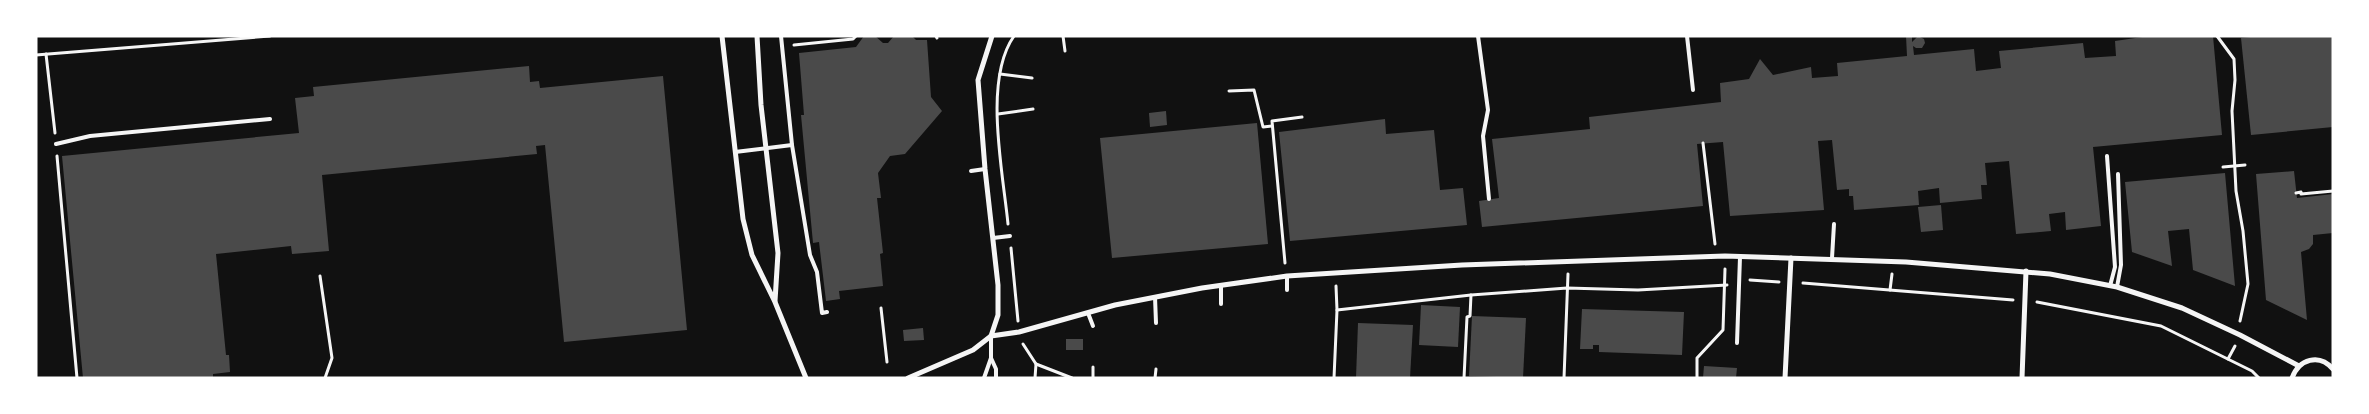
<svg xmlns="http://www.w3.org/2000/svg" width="2369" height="414" viewBox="0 0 2369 414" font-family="Arial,sans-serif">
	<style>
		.building { fill: #4a4a4a }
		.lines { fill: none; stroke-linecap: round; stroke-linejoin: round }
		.path { stroke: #f5f5f5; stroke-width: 3 }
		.service { stroke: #f5f5f5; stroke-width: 4 }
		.minor { stroke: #f5f5f5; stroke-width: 5 }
	</style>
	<rect width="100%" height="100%" fill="#111"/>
	<!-- building -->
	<g class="building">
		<path d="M864,36H875L883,43H888L894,36H912L916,40H927L931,97L942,111L905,154L890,156L878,173L881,198H877L883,253L880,254L883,286L839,291L840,299L826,301L819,242L813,243L801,115H804L799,53L856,47Z"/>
		<path d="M1906,36H1912V42L1918,36L1924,39L1925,43L1922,48H1916L1913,46L1914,55L1974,49L1976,71L2001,68L1999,51L2083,43L2085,58L2116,56L2115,41L2149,36H2213L2222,135L2093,147L2101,226L2066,230L2065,212L2049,214L2051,231L2016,234L2009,161L1985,163L1987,185H1981L1982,199L1940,203L1939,188L1918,191L1919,205L1854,210L1853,196H1849V189L1837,190L1832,140L1818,141L1824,210L1730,216L1723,142L1697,144L1703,206L1482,227L1479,201L1499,198L1492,139L1590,129L1589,117L1721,102L1720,83L1749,79L1760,59L1773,75L1811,67L1812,78L1838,76L1837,63L1907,56Z"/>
		<path d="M2259,36H2333V127L2251,135L2241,38Z"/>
		<path d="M529,66L530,82L539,81L540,88L663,76L687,330L564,342L545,145L536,146L537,154L322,175L329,251L292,254L291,246L216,254L226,355H229L230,372L213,374V377L203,378H83L62,156L299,133L295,98L314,96L313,87Z"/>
		<path d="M1166,111L1167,125L1150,127L1149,113Z"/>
		<path d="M1385,119L1386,134L1434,130L1440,190L1463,188L1467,225L1290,241L1279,132Z"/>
		<path d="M1257,123L1268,244L1112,258L1100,138Z"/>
		<path d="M2294,171L2297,198L2333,194V233L2313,235V244L2309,249L2301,252L2307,320L2266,300L2256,174Z"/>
		<path d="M2225,173L2235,286L2193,270L2189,229L2168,231L2172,266L2132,252L2125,182Z"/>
		<path d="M1941,205L1943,230L1921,232L1918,207Z"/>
		<path d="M1421,305L1460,307L1458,347L1419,345Z"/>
		<path d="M1582,309L1684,312L1682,355L1599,352V345H1593V349H1580Z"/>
		<path d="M1472,316L1526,318L1523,378L1469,376Z"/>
		<path d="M1358,323L1413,325L1410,378H1356Z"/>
		<path d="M923,328L924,340L904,341L903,330Z"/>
		<rect x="1066" y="339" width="17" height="11"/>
		<path d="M1704,366L1737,368L1736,378H1703Z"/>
	</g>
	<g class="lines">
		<!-- path -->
		<g class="path">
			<path d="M936,36L937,38"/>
			<path d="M1063,36L1065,51"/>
			<path d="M2217,36L2234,59L2235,80L2232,111L2236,191L2243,231L2248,284L2240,321"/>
			<path d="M794,45L853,39L856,36"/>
			<path d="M46,54L55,133"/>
			<path d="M36,55L270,36"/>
			<path d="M1000,74L1032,78"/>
			<path d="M1229,91L1254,90L1263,127L1272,126"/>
			<path d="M998,114L1033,109"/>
			<path d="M1703,143L1715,244"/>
			<path d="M57,156L77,378"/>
			<path d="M2223,167L2245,165"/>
			<path d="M2296,193L2301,192V194L2333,191"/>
			<path d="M1008,224C1003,172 983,80 1014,36"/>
			<path d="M1011,248L1018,321"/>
			<path d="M1285,263L1272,121L1302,117"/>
			<path d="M320,276L332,358L325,378"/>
			<path d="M1750,280L1779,282"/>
			<path d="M1803,283L2013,300"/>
			<path d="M1890,290L1892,274"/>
			<path d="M2037,302L2161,326L2252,371L2259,378"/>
			<path d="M881,308L887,362"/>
			<path d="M1337,310L1471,295L1567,288L1638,290L1727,285"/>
			<path d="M1023,344L1036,364L1035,378"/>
			<path d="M2228,359L2235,346"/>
			<path d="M1036,364L1072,378"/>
			<path d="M1093,378V367"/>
			<path d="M1155,378L1156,369"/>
			<path d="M1334,378L1337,310L1336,286"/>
			<path d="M1464,378L1467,317L1470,316L1471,295"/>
			<path d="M1564,378L1568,274"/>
			<path d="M1697,378V358L1723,330L1725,269"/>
		</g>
		<!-- service -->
		<g class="service">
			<path d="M781,36L792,145L810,255L817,272L822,313L827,312"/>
			<path d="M1478,36L1488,110L1483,136L1489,199"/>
			<path d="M1687,36L1693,90"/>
			<path d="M56,144L90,136L270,119"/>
			<path d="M735,152L792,145"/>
			<path d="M2107,156L2115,267L2110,286"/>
			<path d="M971,171L985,169"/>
			<path d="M993,238L1010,236"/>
			<path d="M1832,258L1834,224"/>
			<path d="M1287,276V290"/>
			<path d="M1221,285V304"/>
			<path d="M2117,287L2121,265L2118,174"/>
			<path d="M1155,297L1156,323"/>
			<path d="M1088,313L1093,326"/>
			<path d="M1737,343L1740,257"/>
			<path d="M991,358L996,369V378"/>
			<path d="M984,378L991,358V336"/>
		</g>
		<!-- minor -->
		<g class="minor">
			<path d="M722,36L743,219L752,255L775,302L806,378"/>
			<path d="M757,36L761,105L778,253L775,301"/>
			<path d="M991,336L998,315V285L985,169L978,80L992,36"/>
			<path d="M908,378L973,350L991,336L1019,332L1115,305L1202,288L1287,276L1462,265L1725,256L1906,262L2050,274L2117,287L2182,308L2240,335L2299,366"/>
			<path d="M1785,378L1791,258"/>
			<path d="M2022,378L2026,271"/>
			<path d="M2292,378C2299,359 2319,353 2333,369"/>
		</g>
	</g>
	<!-- border -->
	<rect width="2369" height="414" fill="none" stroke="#ffffff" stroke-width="75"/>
</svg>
